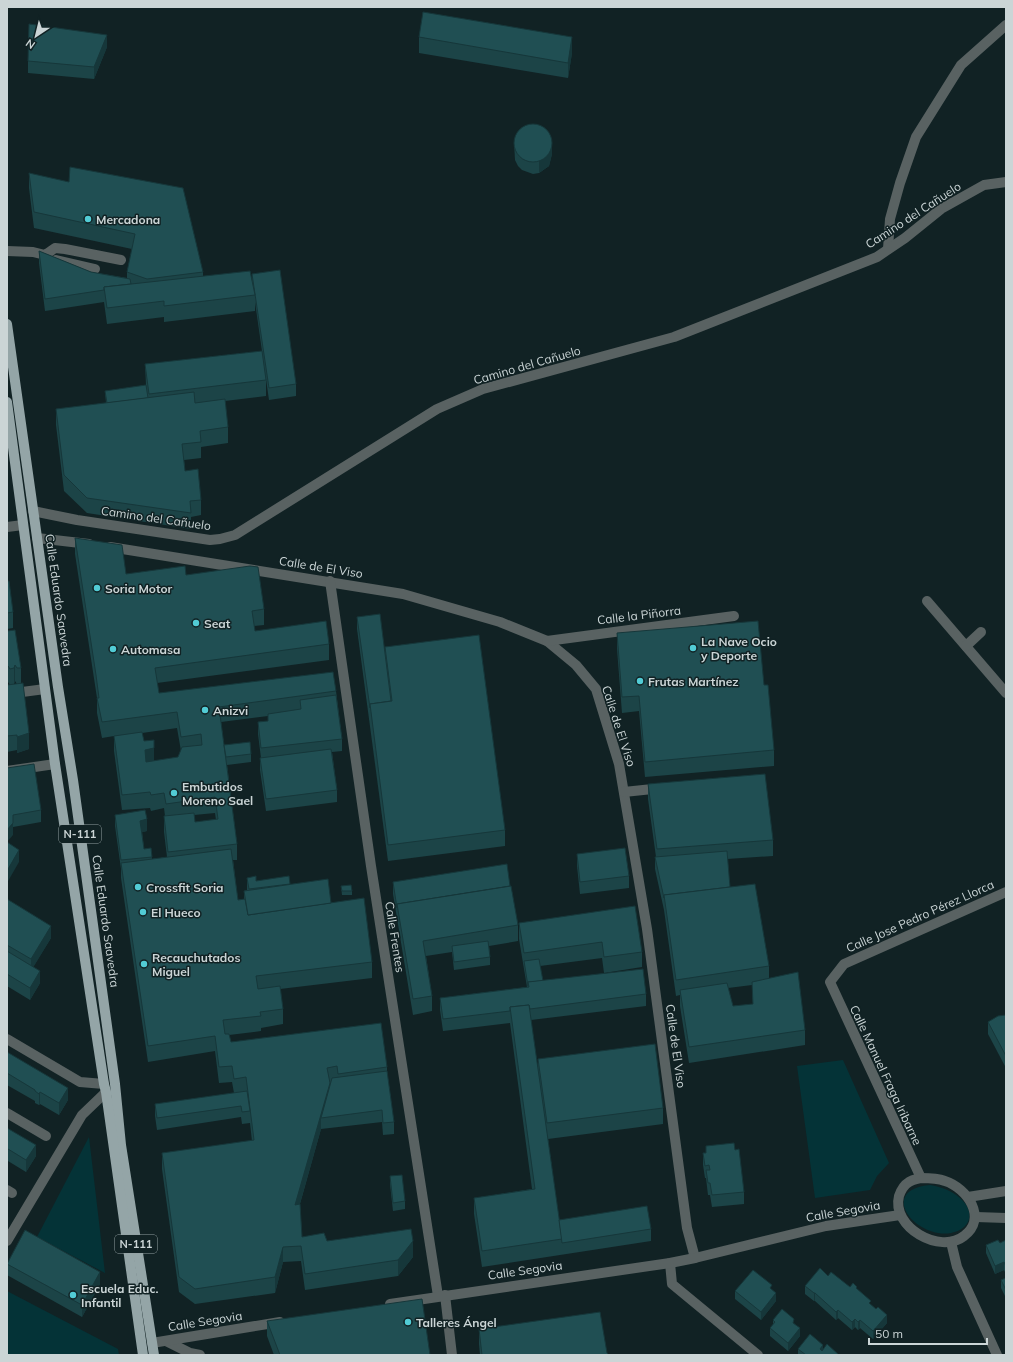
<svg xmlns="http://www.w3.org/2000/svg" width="1013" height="1362" viewBox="0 0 1013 1362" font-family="Mulish,sans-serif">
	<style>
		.green { fill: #043337 }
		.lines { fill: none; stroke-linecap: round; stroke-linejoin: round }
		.minor { stroke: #596262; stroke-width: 10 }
		.major { stroke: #94a5a7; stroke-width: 10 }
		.wall { fill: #1c4447; fill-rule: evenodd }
		.shaded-wall { fill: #16373a }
		.building { fill: #204f53; stroke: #16373a }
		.poi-dot { fill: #52ccd5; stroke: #112224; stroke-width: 1.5 }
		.labels { text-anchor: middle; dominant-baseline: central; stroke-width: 3; stroke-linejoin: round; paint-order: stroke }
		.shield { fill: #112224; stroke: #939fa1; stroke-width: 1 }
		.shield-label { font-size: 11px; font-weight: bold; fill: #cbd5d6 }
		.street-label { font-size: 12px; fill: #cbd5d6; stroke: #112224 }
		.poi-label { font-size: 12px; font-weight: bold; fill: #cbd5d6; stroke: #112224; text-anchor: start }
	</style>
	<rect width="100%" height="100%" fill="#112224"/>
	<!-- green -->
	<g class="green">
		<path d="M843,1060L889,1163L877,1176L870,1190L815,1198L797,1066Z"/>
		<path d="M89,1137L105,1273L37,1237Z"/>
		<path d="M930,1185C941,1187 951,1190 960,1198C976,1212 971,1229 951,1233C915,1239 877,1190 930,1185Z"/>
		<path d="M7,1291L118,1349L119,1355H7Z"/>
	</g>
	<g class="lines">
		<!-- minor -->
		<g class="minor">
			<path d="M888,249L890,219L900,183L916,137L961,65L1006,25"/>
			<path d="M7,251L33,252L45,255L55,248L65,249L121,260"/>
			<path d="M56,260L95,269"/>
			<path d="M33,511L77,520L210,540L220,539L235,535L437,409L483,389L674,337L877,257L905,238L941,209L984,185L1006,182"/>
			<path d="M7,527L23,525"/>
			<path d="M37,538L89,544"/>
			<path d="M110,547L403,594L500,622L547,641L576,665L596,689L619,764L647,929L687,1228L695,1258"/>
			<path d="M330,581L371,866L438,1296"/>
			<path d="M927,601L1006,693"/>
			<path d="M547,641L734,616"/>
			<path d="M966,646L981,632"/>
			<path d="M7,694L45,689"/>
			<path d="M7,771L55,764"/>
			<path d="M624,792L662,788"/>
			<path d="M7,1039L80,1082L104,1084"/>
			<path d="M7,1113L46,1136"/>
			<path d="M921,1178L830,982L844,964L1006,892"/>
			<path d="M921,1178C929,1178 937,1178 945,1181C967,1188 988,1218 964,1236C940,1255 891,1227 899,1196C901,1190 904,1185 909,1182C912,1180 917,1179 921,1178Z"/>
			<path d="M7,1190L12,1193"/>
			<path d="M968,1197L1006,1191"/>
			<path d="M976,1217L1006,1218"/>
			<path d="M7,1241L82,1115L106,1092"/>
			<path d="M951,1242L957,1267L997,1355"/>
			<path d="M670,1263L672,1284L758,1355"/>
			<path d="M445,1295L452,1355"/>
			<path d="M390,1304L670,1263L695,1258L826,1226L900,1215"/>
			<path d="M166,1341L190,1353L200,1355"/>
			<path d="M152,1343L280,1322"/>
		</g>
		<!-- major -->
		<g class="major">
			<path d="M7,324L58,687L73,780L115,1084L121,1145L154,1355"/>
			<path d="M7,402L55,764L104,1084L106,1092L143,1355"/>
		</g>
	</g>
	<!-- wall -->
	<g class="wall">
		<path d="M419,37L572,53L568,78L419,53Z"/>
		<path d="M107,47L94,79L28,73V61Z"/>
		<path d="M514,142L552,154L549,166L539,173L533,174L522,170L518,166L515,160Z"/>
		<path d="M29,173L203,272V276L252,283V274L296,384V396L269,400L265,372L266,380V396L225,401L228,427V443L201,447V458L184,460L185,471L201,500V515L191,517V529L87,513L64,491L56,425V409L106,403L105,391L146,385L145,364L262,351L255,302V311L164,322V317L107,324L104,302L45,311L39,263V251L91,272L127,278V272L132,249L34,228L29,188Z"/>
		<path d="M75,538L126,574L186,575L264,609V625L254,626L255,631L329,644V660L157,683L159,693L336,691L342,739V751L332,752L337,790V802L266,811L260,770V758H261L258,734V722L268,721V716L221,722L224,745L251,754V762L227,765L237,844V860H233L238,900L244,899V891L247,890V878L256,881L290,884L331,903L372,962V978L280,989L283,1009V1024L261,1028V1031L229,1035L231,1042L387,1067V1071L394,1122V1134L383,1135L382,1122L321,1129L300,1204L302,1237L413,1257L398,1276L305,1290L301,1261L283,1262L275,1293L195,1304L179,1292L162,1169V1153L252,1141L250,1123L242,1124L241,1117L157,1130L155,1116V1104L234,1093L232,1082L219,1083L215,1051L148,1062L121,878V869L115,826V815L147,831L142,832L144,849L151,848L152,859L167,857L164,832V816H165L164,808L151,811L150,808L122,810L114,751V736L102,738L97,713V698L75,554ZM177,728L181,751L178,757L154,761L144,741L142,733ZM215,813L216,820L195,822L194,815Z"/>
		<path d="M7,581L13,612V628L7,629Z"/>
		<path d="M357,617L385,651L505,830V846L388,861L357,629Z"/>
		<path d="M7,631L21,668V683L29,749L17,753V750L7,752V685H10L8,682ZM15,681L17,684H14Z"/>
		<path d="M617,633L764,685L774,750V766L645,777L639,711L622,713L617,649Z"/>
		<path d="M7,768L41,810V822L13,827V835Z"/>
		<path d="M648,784L773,840V856L727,859L730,887L769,966V978L805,1030V1045L689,1063L680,1006V995L676,996L664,910L655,869V857H656L648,799ZM752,985L753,1004L733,1006L728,988Z"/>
		<path d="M577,854L629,876V888L580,894L577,866Z"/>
		<path d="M393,882L518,925V941L489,946L490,957V965L454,970L452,952L426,956L432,996V1011L413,1015L393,894Z"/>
		<path d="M341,886L352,891V895H342Z"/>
		<path d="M7,899L51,938L33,967L40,983L30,1000L7,986Z"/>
		<path d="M519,923L642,952V967L604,973L602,958L540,966L543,981L646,994V1006L531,1020L538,1070V1059L663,1108V1124L548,1139L559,1220L651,1229V1241L482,1267L474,1214V1198L532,1189L510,1023L443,1031L440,1010V998L527,987L519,939Z"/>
		<path d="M1006,1015V1068L988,1034V1022Z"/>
		<path d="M7,1052L68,1100L59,1115L40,1104L39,1105L35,1103V1101L7,1085Z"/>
		<path d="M7,1128L36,1156L26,1172L8,1161L7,1162Z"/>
		<path d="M706,1146L744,1192V1204L712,1207L710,1195H708L706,1178H705L703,1165V1153H706Z"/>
		<path d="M390,1176L405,1201V1209L393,1211L390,1184Z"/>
		<path d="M1006,1240V1274L1004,1270L995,1274L986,1253V1245L1000,1243Z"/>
		<path d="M7,1263L100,1284L82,1317L7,1275Z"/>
		<path d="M828,1276L857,1290L887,1323L873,1339L860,1328L858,1330L855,1327L852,1330L838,1318L836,1320L815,1301H814L805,1294V1286Z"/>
		<path d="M1006,1278V1298L1001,1288V1280Z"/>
		<path d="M735,1291L776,1301L761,1320L735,1299Z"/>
		<path d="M773,1320L794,1323L800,1336L788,1351L770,1336V1328L773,1325Z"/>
		<path d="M267,1321L430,1355H274L267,1336Z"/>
		<path d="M479,1329L607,1353L609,1355H480L479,1344Z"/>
		<path d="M798,1349H823L839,1355H798Z"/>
	</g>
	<!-- shaded-wall -->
	<g class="shaded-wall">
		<path d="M107,35V47L94,79V67Z"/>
		<path d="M572,37V53L568,78V63Z"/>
		<path d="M552,142V154L549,166L539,173V161Z"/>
		<path d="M15,665V681L14,684V668Z"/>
		<path d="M8,666V682L7,684V668Z"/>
		<path d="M29,733V749L17,753V737Z"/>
		<path d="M154,748V764L145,766V750Z"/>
		<path d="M147,819V831L140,833V821Z"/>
		<path d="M13,823V835L7,842V830Z"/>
		<path d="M19,850V862L7,883V871Z"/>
		<path d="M51,926V938L31,971V959Z"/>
		<path d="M40,971V983L30,1000V988Z"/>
		<path d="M330,1083V1099L321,1118V1129L295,1221V1205Z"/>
		<path d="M68,1088V1100L59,1115V1103Z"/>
		<path d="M40,1092V1104L39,1105V1094Z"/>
		<path d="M36,1145V1156L26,1172V1160Z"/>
		<path d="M8,1149V1161L7,1162V1150Z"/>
		<path d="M413,1241V1257L398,1276V1260Z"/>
		<path d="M283,1247V1262L275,1293V1277Z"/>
		<path d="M1004,1262V1270L995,1274V1266Z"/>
		<path d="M100,1272V1284L82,1317V1305Z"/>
		<path d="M776,1293V1301L761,1320V1312Z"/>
		<rect x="814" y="1293" width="1" height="8"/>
		<path d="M838,1310V1318L836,1320V1312Z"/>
		<path d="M887,1315V1323L873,1339V1331Z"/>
		<path d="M855,1319V1327L852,1330V1322Z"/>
		<path d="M860,1320V1328L858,1330V1322Z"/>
		<path d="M800,1328V1336L788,1351V1343Z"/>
		<path d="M823,1345V1353L820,1349Z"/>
	</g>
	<!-- building -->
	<g class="building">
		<path d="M423,12L572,37L568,63L419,37Z"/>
		<path d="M29,24L107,35L94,67L28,61Z"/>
		<circle cx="533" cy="143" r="19"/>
		<path d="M70,167L183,188L203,272L147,279L127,272L135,234L34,212L29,173L69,182Z"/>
		<path d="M39,251L91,272L130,279L131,284L104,287V290L45,299Z"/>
		<path d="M280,270L296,384L269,388L252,274Z"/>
		<path d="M250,271L255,295L164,306V301L107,308L104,287Z"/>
		<path d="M262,351L266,380L149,394L145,364Z"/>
		<path d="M146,385L148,398L107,403L105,391Z"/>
		<path d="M194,392L195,403L225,399L228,427L200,431L201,442L182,444L185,471L198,469L201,500L190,501L191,513L87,498L64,475L56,409Z"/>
		<path d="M75,538L122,545L126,574L185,566L186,575L250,566L258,567L264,609L252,611L255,631L326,621L329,644L155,668L159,693L333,672L336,691L219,707L237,844L168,852L164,816L194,813L195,822L218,819L215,797L166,804L164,793L151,795L150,792L122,795L114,736L142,732L144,741L154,740V748L145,750L146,762L178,757L182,747L202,745L201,734L181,737L177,712L102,722L97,698H99L96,675Z"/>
		<path d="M7,581H9L13,612L7,613Z"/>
		<path d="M380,614L391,701L370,704V708L357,617Z"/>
		<path d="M758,621L764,685H768L774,750L645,762L639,696L622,697L617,633Z"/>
		<path d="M15,630L21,668H17L15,665L14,668L10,669L8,666L7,668V631Z"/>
		<path d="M479,635L505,830L388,845L370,704L392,701L385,647Z"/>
		<path d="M23,683L29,733L17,737V735L7,736V685Z"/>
		<path d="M336,695L342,739L261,748L258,722L268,721V714L301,709L300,700Z"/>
		<path d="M250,742L251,754L226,757L224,745Z"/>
		<path d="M331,749L337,790L266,799L260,758Z"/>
		<path d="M34,764L41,810L13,815V823L7,830V768Z"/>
		<path d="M765,774L773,840L657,849L648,784Z"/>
		<path d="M145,810L147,819L140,821L144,849L151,848L152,857L121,860L115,815Z"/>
		<path d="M7,842L19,850L7,871Z"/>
		<path d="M625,848L629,876L580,882L577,854Z"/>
		<path d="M231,849L238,900L245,899L248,915L364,898L372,962L256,976L258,989L280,986L283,1009L260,1012L261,1016L223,1020L225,1034H229L231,1042L381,1023L387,1067L338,1074L337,1066L327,1068L330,1083L295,1205L300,1204L302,1237L324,1233L327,1241L411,1229L413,1241L398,1260L305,1274L301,1246L283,1247L275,1277L195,1289L179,1277L162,1153L254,1140L246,1077L234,1079L232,1066L219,1067L215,1036L148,1046L121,863Z"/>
		<path d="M727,851L730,887L664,895V898L655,857Z"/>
		<path d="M507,864L510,886L397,904V908L393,882Z"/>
		<path d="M256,876V881L289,876L290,884L249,889L247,878Z"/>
		<path d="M328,879L331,903L248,915L244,891Z"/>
		<path d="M755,884L769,966L676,980L664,895Z"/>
		<path d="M351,885L352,891H342L341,886Z"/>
		<path d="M511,886L518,925L423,941L432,996L413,999L397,904Z"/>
		<path d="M7,899L51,926L31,959L7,945Z"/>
		<path d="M635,906L642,952L604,957L602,942L524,953L519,923Z"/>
		<path d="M488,941L490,957L454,962L452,946Z"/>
		<path d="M7,951L40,971L30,988L7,974Z"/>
		<path d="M539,959L543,981L528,982V986L524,961Z"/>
		<path d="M643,969L646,994L530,1009L529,1005L510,1007V1011L443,1019L440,998L529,987L528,982Z"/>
		<path d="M798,972L805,1030L689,1047L680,990L727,983L733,1006L753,1004L752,982Z"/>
		<path d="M529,1005L562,1239L482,1251L474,1198L535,1189L510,1007Z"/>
		<path d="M1006,1015V1056L988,1022L998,1016Z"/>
		<path d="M655,1044L663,1108L547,1123L538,1059Z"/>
		<path d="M7,1052L68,1088L59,1103L40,1092L39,1094L35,1091V1090L7,1073Z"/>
		<path d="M387,1071L394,1122L383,1123L382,1110L321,1118L332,1078Z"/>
		<path d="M247,1091L250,1111L242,1112L241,1106L157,1118L155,1104Z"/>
		<path d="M7,1128L36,1145L26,1160L8,1149L7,1150Z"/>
		<path d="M734,1143L735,1150L739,1149L744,1192L712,1195L710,1183H708L706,1170H710L709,1165L705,1166L703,1153H706V1146Z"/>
		<path d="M402,1175L405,1201L393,1203L390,1176Z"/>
		<path d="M647,1206L651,1229L562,1243L559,1220Z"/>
		<path d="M25,1230L100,1272L82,1305L7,1264Z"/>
		<path d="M998,1240L1000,1243L1006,1240V1266L1004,1262L995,1266L986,1245Z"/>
		<path d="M820,1268L828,1276L831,1272L850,1287L853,1283L857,1287L856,1288L871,1301L869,1303L876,1309L878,1307L887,1315L873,1331L860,1320L858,1322L855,1319L852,1322L838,1310L836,1312L815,1293H814L805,1286Z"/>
		<path d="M753,1270L772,1285L770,1288L776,1293L761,1312L735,1291Z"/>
		<path d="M1006,1278V1290L1001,1280Z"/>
		<path d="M422,1299L430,1355H280L267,1321Z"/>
		<path d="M782,1309L794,1319L793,1323L800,1328L788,1343L770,1328L775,1322L773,1320Z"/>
		<path d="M600,1312L607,1353L609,1355H482L479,1329Z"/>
		<path d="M810,1334L823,1345L820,1349L822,1351L827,1344L839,1355H806L798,1349Z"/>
	</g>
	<!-- markers -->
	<g class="poi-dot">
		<circle cx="88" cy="219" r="4"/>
		<circle cx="97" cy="588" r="4"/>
		<circle cx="196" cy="623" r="4"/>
		<circle cx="693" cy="648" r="4"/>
		<circle cx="113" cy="649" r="4"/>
		<circle cx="640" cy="681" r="4"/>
		<circle cx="205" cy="710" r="4"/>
		<circle cx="174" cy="793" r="4"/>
		<circle cx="138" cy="887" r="4"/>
		<circle cx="143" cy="912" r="4"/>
		<circle cx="144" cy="964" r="4"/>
		<circle cx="73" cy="1295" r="4"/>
		<circle cx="408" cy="1322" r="4"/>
	</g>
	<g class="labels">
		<!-- shield labels -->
		<g class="shield">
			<rect x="59" y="825" width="42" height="18" rx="3"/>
			<rect x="115" y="1235" width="42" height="18" rx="3"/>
		</g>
		<g class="shield-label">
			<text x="80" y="834">N-111</text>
			<text x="136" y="1244">N-111</text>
		</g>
		<!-- street labels -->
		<g class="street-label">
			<text transform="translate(913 215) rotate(-33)">Camino del Cañuelo</text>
			<text transform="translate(527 365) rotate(-16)">Camino del Cañuelo</text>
			<text transform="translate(156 518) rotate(8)">Camino del Cañuelo</text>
			<text transform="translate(321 567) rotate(9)">Calle de El Viso</text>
			<text transform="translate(59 600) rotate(82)">Calle Eduardo Saavedra</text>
			<text transform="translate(639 615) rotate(-7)">Calle la Piñorra</text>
			<text transform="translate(619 726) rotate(72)">Calle de El Viso</text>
			<text transform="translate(920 916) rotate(-24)">Calle Jose Pedro Pérez Llorca</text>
			<text transform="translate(106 921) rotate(82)">Calle Eduardo Saavedra</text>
			<text transform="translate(395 937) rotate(81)">Calle Frentes</text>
			<text transform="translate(676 1046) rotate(82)">Calle de El Viso</text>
			<text transform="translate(886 1075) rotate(65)">Calle Manuel Fraga Iribarne</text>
			<text transform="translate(843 1211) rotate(-10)">Calle Segovia</text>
			<text transform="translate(525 1270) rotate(-8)">Calle Segovia</text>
			<text transform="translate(205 1321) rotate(-9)">Calle Segovia</text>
		</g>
		<!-- poi labels -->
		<g class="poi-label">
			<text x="96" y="219">Mercadona</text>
			<text x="105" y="588">Soria Motor</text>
			<text x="204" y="623">Seat</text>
			<text x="701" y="641">La Nave Ocio<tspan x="701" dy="14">y Deporte</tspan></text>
			<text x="121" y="649">Automasa</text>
			<text x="648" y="681">Frutas Martínez</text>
			<text x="213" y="710">Anizvi</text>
			<text x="182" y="786">Embutidos<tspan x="182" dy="14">Moreno Sael</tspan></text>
			<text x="146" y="887">Crossfit Soria</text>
			<text x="151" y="912">El Hueco</text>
			<text x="152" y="957">Recauchutados<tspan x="152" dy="14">Miguel</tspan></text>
			<text x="81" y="1288">Escuela Educ.<tspan x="81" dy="14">Infantil</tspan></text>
			<text x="416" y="1322">Talleres Ángel</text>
		</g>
	</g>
	<!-- border -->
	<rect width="1013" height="1362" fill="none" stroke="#cbd5d6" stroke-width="16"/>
	<!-- north arrow -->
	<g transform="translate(36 36) rotate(215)" stroke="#112224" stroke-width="3" paint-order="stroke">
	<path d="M0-3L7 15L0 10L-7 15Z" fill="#cbd5d6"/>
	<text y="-6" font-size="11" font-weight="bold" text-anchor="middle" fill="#cbd5d6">N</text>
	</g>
	<!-- scale -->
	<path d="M869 1338v6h118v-6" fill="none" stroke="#cbd5d6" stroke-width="2"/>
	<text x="875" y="1338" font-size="12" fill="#cbd5d6" stroke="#112224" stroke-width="3" paint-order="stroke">50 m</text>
</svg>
